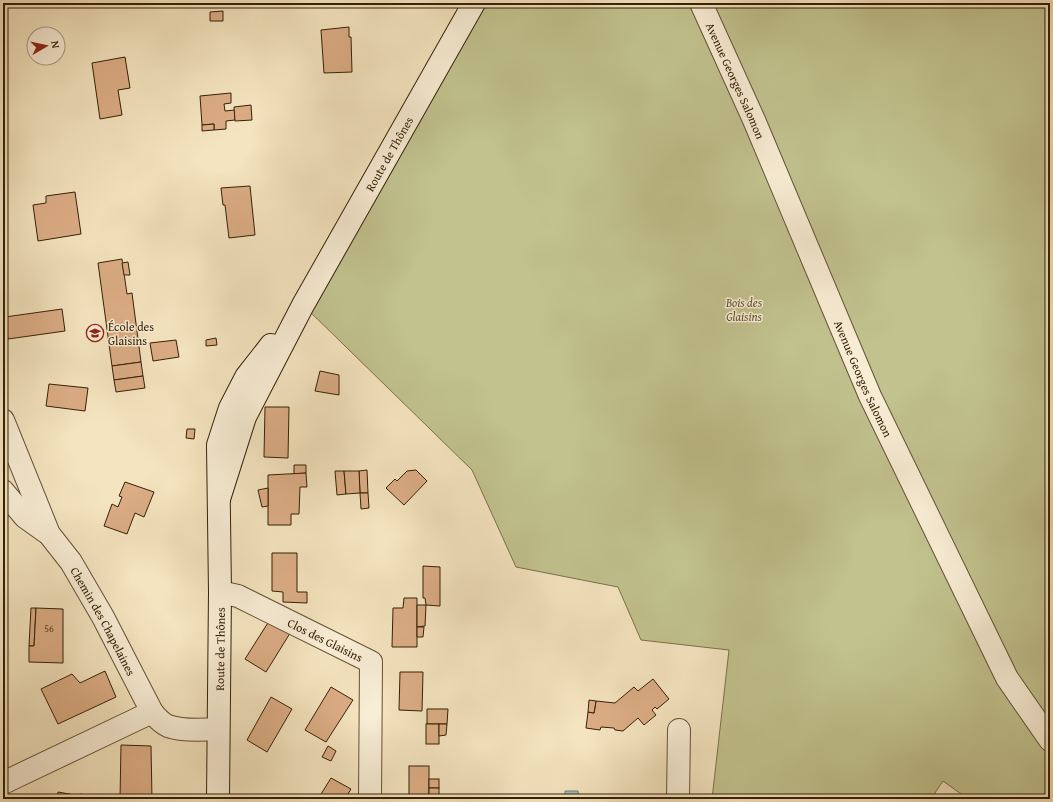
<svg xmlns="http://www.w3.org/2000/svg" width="1053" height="802" viewBox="0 0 1053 802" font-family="'Gentium Book Plus',serif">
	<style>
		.green { fill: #c1c28e; stroke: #7b714a }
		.water { fill: #a1bcbd; stroke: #767e74 }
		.building { fill: #dcad85; stroke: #352007 }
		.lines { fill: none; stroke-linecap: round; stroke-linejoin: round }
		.minor-casing { stroke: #655135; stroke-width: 24 }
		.tertiary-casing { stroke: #655135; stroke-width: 24 }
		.secondary-casing { stroke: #352007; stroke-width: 24 }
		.minor { stroke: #f8edd5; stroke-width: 22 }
		.tertiary { stroke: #f8edd5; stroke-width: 22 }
		.secondary { stroke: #f8edd5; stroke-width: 22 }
		.labels { text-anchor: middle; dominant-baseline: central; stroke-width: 3; stroke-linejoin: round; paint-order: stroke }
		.number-label { font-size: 10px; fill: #5f4326 }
		.street-label { font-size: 12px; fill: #352007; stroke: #f8edd5 }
		.park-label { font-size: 12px; font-style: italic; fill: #5f5130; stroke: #f8edd5 }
		.poi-label { font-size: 12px; fill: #352007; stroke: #f8edd5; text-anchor: start }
	</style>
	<rect width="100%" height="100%" fill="#f4e4bf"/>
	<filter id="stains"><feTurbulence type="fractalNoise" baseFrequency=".005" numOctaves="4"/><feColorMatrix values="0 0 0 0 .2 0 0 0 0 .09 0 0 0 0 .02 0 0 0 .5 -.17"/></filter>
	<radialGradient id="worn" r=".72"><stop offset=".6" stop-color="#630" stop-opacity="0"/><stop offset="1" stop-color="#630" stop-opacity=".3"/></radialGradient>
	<!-- green -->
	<path class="green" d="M474,3H1050V799H968L943,781L931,799H712L729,650L641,640L618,587L516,567L472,470L303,305Z"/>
	<!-- water -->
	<path class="water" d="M565,791H578L579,799H565Z"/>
	<!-- building -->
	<g class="building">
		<path d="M223,11V21H210V12Z"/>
		<path d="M349,27V37H351L352,72L324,73L321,30Z"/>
		<path d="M125,57L130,88L118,90L122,115L100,119L92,63Z"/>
		<path d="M231,93V103L224,104L225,111L235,110V120L226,121V129L214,130V124L202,125L200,96Z"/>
		<path d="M251,105L252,120L235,121L234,107Z"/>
		<path d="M214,124V130L202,131V125Z"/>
		<path d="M250,186L255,235L229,238L225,205H223L221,188Z"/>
		<path d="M75,192L81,234L38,241L33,205L46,203V196Z"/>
		<path d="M122,259L127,294L132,293L141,362L112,366L98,263Z"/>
		<path d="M128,262L130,275H124L122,263Z"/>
		<path d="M62,309L65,331L8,339L5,317Z"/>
		<path d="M216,338L217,345L206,346V340Z"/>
		<path d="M176,340L179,357L153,361L150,343Z"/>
		<path d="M141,362L143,376L114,380L112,366Z"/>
		<path d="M320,371L339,375V395L315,391Z"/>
		<path d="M143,376L145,388L116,392L114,380Z"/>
		<path d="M49,384L88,388L85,411L46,406Z"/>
		<path d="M265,407H289L288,458L264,457Z"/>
		<path d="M187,429H195L194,439L186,438Z"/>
		<path d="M294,465H306V473L294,474Z"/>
		<path d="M367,470L368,493H360L359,471Z"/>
		<path d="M416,470L427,481L404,505L386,488L395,479L397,481L407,471Z"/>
		<path d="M335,471H344L346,494L337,495Z"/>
		<path d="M344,471H359L360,493L346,494Z"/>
		<path d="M306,473L307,487H300L299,514H291V525H268V475Z"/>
		<path d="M125,482L154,492L144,517L135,513L127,534L104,526L112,504L118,507L122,497L119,496Z"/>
		<path d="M268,488V506L262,507L258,490Z"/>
		<path d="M360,493H368L369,508L361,509Z"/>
		<path d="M272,553H297V592H307V603L283,602V592L272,591Z"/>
		<path d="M423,566L440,567V606L426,605L425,598H423Z"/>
		<path d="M404,598H417V647H392L393,608H403Z"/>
		<path d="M417,605H426L425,626L417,627Z"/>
		<path d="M31,608H36L34,646H29Z"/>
		<path d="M36,608L63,609V663L29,662V646H34Z"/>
		<path d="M271,618L292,630L266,672L245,659Z"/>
		<path d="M417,627H424L423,637H417Z"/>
		<path d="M105,671L116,697L58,724L41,689L72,674L80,683Z"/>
		<path d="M400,672H423L422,711L399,710Z"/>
		<path d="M653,679L669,699L657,709L655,707L652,710L656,715L644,725L638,718L623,731L615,730L614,728L601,727L600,730L586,728L588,712L594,713L596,701L615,703L634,687L638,691Z"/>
		<path d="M331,687L353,700L326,742L305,730Z"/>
		<path d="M271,697L292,709L267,752L247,740Z"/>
		<path d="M589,700L596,701L594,713L588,712Z"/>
		<path d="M427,709H448L447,724H427Z"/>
		<rect x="426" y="724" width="13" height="20"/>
		<path d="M439,724H447L446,735L439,736Z"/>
		<path d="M121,745L151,746L152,799H120Z"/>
		<path d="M328,746L336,751L331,761L322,757Z"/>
		<rect x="409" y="766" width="20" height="33"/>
		<path d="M331,778L351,789L345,799H318Z"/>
		<rect x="429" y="779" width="10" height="9"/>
		<rect x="429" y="788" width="10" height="11"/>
		<path d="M58,792L80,796V794L91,796L90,799H57Z"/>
	</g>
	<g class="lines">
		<defs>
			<g id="minor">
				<path id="s1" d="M3,420L49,534L71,562L103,617L152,712C156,717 161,723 168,726C181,731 204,730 218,729"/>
				<path d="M3,491L25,517L46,532"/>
				<path id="s2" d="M220,592L238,596L371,662L370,799"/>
				<path d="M3,783L152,712"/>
				<path d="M678,799L679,730"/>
			</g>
			<g id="tertiary">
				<path id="s3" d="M701,3L754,120L870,396L1007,678L1050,740"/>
			</g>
			<g id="secondary">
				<path id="s4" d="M219,499L245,417L261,386L303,305L474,3"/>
				<path id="s5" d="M218,799L220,592L218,445L230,408L246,377L271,345"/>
			</g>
		</defs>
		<!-- minor casing -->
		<use href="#minor" class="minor-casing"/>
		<!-- tertiary casing -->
		<use href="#tertiary" class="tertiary-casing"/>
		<!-- secondary casing -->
		<use href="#secondary" class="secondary-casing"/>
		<!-- minor -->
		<use href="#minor" class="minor"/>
		<!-- tertiary -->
		<use href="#tertiary" class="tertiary"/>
		<!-- secondary -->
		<use href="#secondary" class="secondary"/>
	</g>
	<!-- icons -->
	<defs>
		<symbol id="school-ring" viewBox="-11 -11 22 22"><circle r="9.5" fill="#f8edd5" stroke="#8f2418" stroke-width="1.5"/><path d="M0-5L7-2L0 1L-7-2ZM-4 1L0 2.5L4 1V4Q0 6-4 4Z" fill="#8f2418"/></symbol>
	</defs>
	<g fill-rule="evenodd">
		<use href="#school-ring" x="85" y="323" width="20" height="20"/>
	</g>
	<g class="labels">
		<!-- number labels -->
		<g class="number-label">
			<text x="49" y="628">56</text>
		</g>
		<!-- street labels -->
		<g class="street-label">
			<text stroke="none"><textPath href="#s3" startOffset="85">Avenue Georges Salomon</textPath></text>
			<text stroke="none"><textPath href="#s4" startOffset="386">Route de Thônes</textPath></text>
			<text stroke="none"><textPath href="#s3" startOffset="409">Avenue Georges Salomon</textPath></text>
			<text stroke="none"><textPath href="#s1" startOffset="226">Chemin des Chapelaines</textPath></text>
			<text stroke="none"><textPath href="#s2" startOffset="116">Clos des Glaisins</textPath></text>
			<text stroke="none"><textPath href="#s5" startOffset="150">Route de Thônes</textPath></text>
		</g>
		<!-- park labels -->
		<g class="park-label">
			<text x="744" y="302">Bois des<tspan x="744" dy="14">Glaisins</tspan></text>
		</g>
		<!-- poi labels -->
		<g class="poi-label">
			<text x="108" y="326">École des<tspan x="108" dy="14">Glaisins</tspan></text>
		</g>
	</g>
	<!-- margin -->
	<rect width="1053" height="802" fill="none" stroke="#f4e4bf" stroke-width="16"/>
	<rect x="4" y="4" width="1045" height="794" fill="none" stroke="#352007" stroke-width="2"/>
	<rect x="8" y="8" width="1037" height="786" fill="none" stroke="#352007"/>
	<!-- north arrow -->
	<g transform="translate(46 46) rotate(81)"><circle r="19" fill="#f8edd5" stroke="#aa9b83"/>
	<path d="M0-3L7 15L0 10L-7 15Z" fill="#8f2418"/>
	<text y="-6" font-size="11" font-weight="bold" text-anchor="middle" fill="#352007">N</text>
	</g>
	<rect width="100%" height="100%" filter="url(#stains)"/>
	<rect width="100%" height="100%" fill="url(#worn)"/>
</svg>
